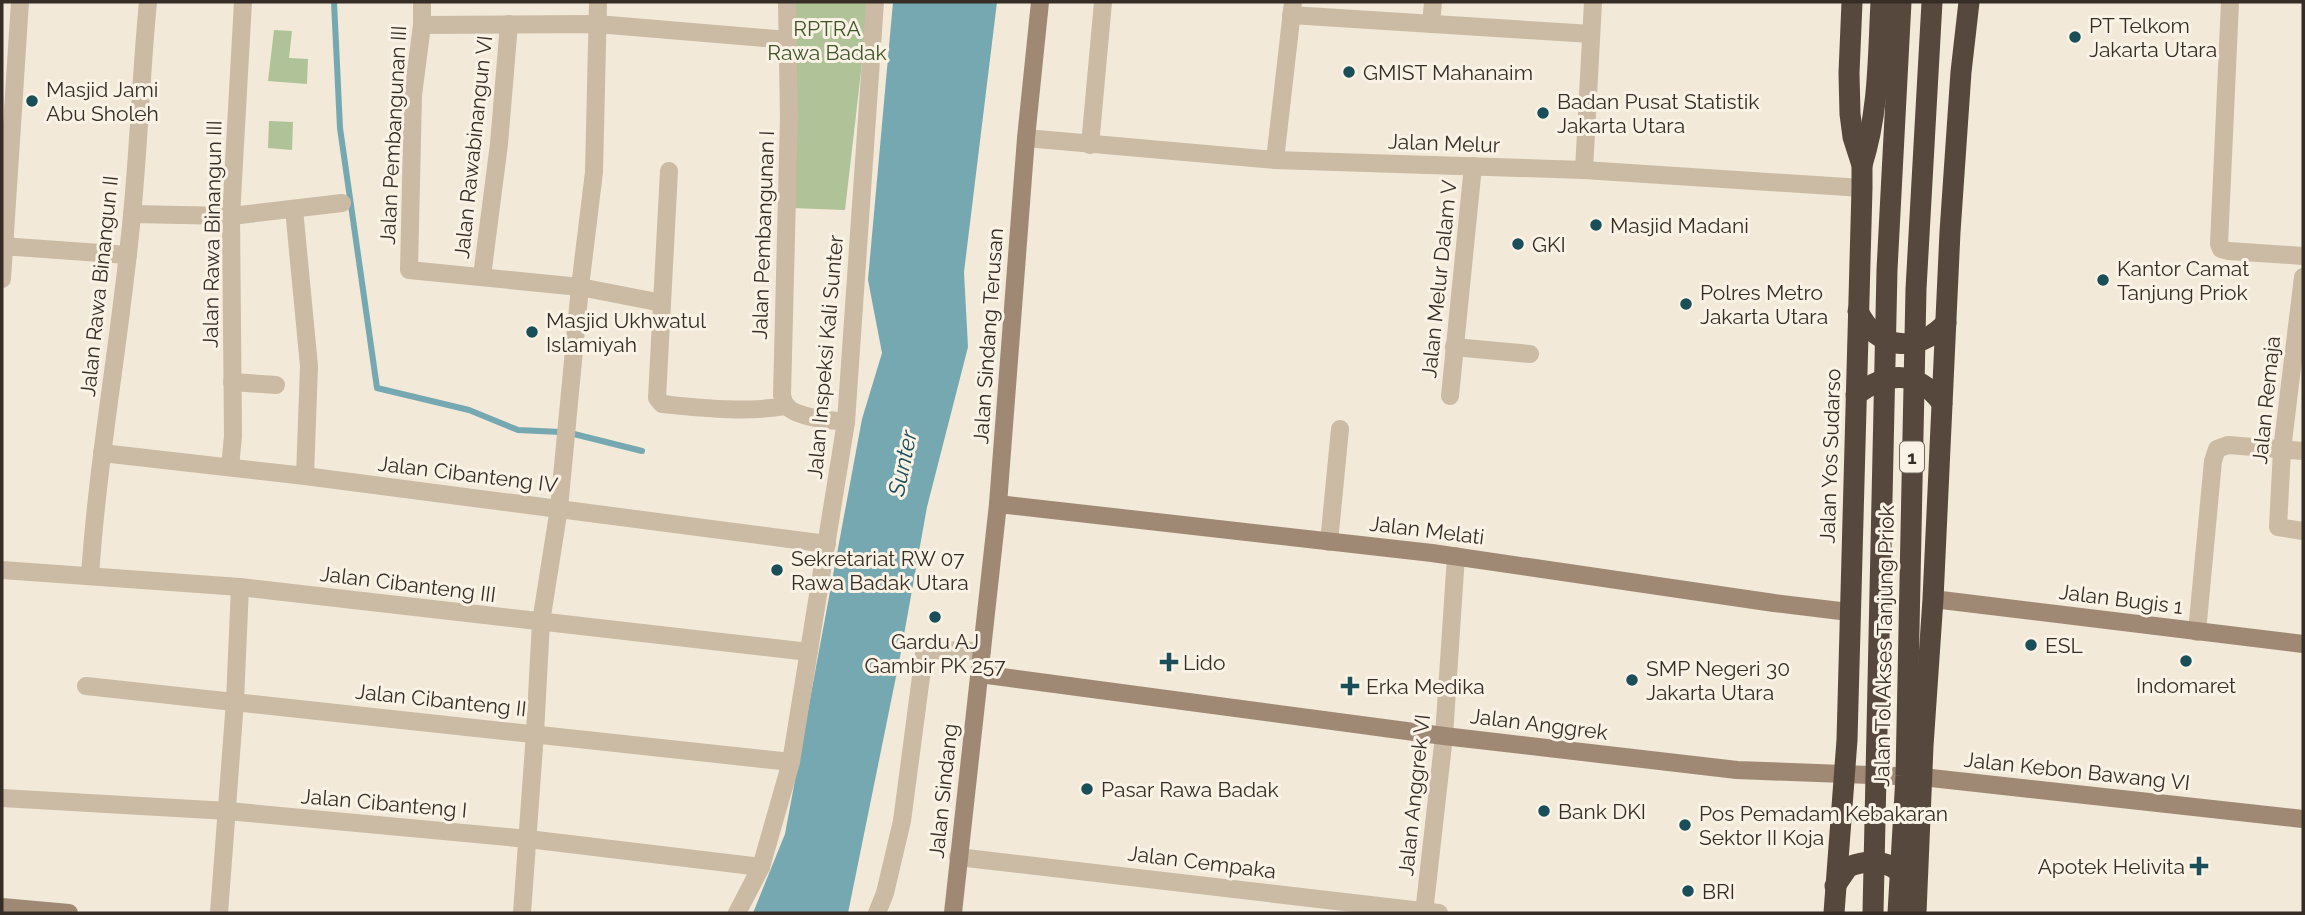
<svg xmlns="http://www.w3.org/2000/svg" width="2305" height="915" viewBox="0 0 2305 915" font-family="Raleway,sans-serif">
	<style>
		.green { fill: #afc298 }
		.water { fill: #76a8b1 }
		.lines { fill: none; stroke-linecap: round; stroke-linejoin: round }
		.stream { stroke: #76a8b1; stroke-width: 6 }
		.street { stroke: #cbbaa4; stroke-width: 18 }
		.secondary { stroke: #9f8975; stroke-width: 18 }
		.highway { stroke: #57483d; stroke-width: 21 }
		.highway-bridge { stroke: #57483d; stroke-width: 21 }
		.poi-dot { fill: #1a4e59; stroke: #faf3e5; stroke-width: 2.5 }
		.labels { text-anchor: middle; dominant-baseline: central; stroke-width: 6; stroke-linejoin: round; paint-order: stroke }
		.shield { fill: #faf3e5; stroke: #71685f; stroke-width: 2 }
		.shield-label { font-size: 19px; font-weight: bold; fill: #362d26 }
		.poi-label { font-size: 21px; fill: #362d26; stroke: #faf3e5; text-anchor: start }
		.park-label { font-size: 21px; fill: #405529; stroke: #faf3e5 }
		.street-label { font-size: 21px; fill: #362d26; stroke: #faf3e5 }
		.water-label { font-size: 23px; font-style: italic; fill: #1a4e59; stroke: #faf3e5 }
	</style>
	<rect width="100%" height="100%" fill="#f2e9d9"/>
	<!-- green -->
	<g class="green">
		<path d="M790,2H869L845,210L791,208Z"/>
		<path d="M274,30L292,31L289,58L308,59L307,84L268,81Z"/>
		<path d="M269,121L293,122L292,150L268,148Z"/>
	</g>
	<!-- water -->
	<path class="water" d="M893,2H997L964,272L968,347L927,507L900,657L848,913H753L785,834L862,419L882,353L868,280Z"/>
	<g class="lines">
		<!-- stream -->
		<g class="stream">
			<path d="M334,2L340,128L377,388L469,410L518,430L560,432"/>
			<path d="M570,433L642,451"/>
		</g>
		<!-- street -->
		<g class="street">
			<path d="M422,2V25L413,95L409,270L580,287L662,303"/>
			<path d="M787,2L789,117L782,395C783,398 783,402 786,405C795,418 831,420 846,422"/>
			<path d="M2230,2L2219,244L2221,249L2229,251L2303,256"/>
			<path d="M1291,15L1591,34"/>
			<path d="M1431,24L1433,2"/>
			<path d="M422,25L597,24L788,40"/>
			<path d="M1026,138L1275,160L1584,170L1862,188"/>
			<path d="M1090,145L1103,2"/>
			<path d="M1275,160L1293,2"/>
			<path d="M1584,170L1593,2"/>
			<path d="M669,171L657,398L662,404C703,408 745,413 786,406"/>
			<path d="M294,209L309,366L305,476"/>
			<path d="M132,214L231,216L342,203"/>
			<path d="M2,246L128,255"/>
			<path d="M482,276L499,144L509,24"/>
			<path d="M2303,277L2282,450L2278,527L2303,531"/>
			<path d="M2,279L20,2"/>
			<path d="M1454,347L1530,354"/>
			<path d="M232,382L276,385"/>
			<path d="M1450,396L1473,166"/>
			<path d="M102,453L305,476L827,544"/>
			<path d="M230,467L233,436L231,216L243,2"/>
			<path d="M1329,542L1340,429"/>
			<path d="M2,570L240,587L809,652"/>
			<path d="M90,576C98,455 121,335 132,215C139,144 141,73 148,2"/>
			<path d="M2197,632L2213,461L2217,449L2228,445L2303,451"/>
			<path d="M86,686L791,762"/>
			<path d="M2,798L228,811L528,839L761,867"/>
			<path d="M958,857L1439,913"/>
			<path d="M219,913L235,701L240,587"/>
			<path d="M522,913L535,733L541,622L559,508L580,287L594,172L598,2"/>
			<path d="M737,913L761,867L791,762L846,422L875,2"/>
			<path d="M877,913L885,893L902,821L924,654L935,650L982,651"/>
			<path d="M1424,913L1444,736L1456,556"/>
		</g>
		<!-- secondary -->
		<g class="secondary">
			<path d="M998,504L1432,553L1774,603L1849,612"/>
			<path d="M1933,599L2303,644"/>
			<path d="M980,674L1444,736L1737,770L1922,777L2303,819"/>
			<path d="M2,907L69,913"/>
			<path d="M953,913L998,504L1026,138L1040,2"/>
		</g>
		<!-- highway -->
		<g class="highway">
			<path d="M1862,165C1879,111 1878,58 1881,2"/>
			<path d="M1858,311C1877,350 1917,354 1946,323"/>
			<path d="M1856,395C1888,371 1917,370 1942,403"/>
			<path d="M1835,886L1848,867C1874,857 1895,862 1912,884"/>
			<path d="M1834,913L1847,740L1862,188V165L1853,137L1850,114L1849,73L1852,2"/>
			<path d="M1916,913L1923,746L1933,599L1950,232L1961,72L1969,2"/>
		</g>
		<!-- highway-bridge -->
		<g class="highway-bridge">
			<path d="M1873,913L1887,270L1901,2"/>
			<path d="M1898,913L1906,776L1916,289L1932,2"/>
		</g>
	</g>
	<!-- markers -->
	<g class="poi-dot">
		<circle cx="2075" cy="37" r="7"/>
		<circle cx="1349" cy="72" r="7"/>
		<circle cx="32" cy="101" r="7"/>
		<circle cx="1543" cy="113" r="7"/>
		<circle cx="1596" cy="225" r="7"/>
		<circle cx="1518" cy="244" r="7"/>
		<circle cx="2103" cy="280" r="7"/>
		<circle cx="1686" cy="304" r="7"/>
		<circle cx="532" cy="332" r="7"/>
		<circle cx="777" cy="570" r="7"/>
		<circle cx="935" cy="617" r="7"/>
		<circle cx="2031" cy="645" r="7"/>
		<circle cx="2186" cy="661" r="7"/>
		<path d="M1165.5 651.5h7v7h7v7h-7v7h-7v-7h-7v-7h7z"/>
		<circle cx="1632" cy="680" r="7"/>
		<path d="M1346.5 675.5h7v7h7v7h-7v7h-7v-7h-7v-7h7z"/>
		<circle cx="1087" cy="789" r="7"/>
		<circle cx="1544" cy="811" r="7"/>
		<circle cx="1685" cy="825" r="7"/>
		<path d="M2195.5 855.5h7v7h7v7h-7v7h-7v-7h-7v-7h7z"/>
		<circle cx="1688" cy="891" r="7"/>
	</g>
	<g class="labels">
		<!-- shield labels -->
		<rect class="shield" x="1900" y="441.5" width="24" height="31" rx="5"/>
		<g class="shield-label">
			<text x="1912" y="457">1</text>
		</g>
		<!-- poi labels -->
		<g class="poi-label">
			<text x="2089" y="25">PT Telkom<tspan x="2089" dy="24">Jakarta Utara</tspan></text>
			<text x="1363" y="72">GMIST Mahanaim</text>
			<text x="46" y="89">Masjid Jami<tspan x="46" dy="24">Abu Sholeh</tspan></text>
			<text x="1557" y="101">Badan Pusat Statistik<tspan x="1557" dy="24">Jakarta Utara</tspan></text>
			<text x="1610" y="225">Masjid Madani</text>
			<text x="1532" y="244">GKI</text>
			<text x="2117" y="268">Kantor Camat<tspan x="2117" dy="24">Tanjung Priok</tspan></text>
			<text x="1700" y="292">Polres Metro<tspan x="1700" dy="24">Jakarta Utara</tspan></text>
			<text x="546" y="320">Masjid Ukhwatul<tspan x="546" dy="24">Islamiyah</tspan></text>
			<text x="791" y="558">Sekretariat RW 07<tspan x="791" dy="24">Rawa Badak Utara</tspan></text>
			<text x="935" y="641" text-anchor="middle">Gardu AJ<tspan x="935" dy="24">Gambir PK 257</tspan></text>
			<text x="2045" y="645">ESL</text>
			<text x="1183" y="662">Lido</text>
			<text x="1646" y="668">SMP Negeri 30<tspan x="1646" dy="24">Jakarta Utara</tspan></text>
			<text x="2186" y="685" text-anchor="middle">Indomaret</text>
			<text x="1366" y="686">Erka Medika</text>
			<text x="1101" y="789">Pasar Rawa Badak</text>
			<text x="1558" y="811">Bank DKI</text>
			<text x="1699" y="813">Pos Pemadam Kebakaran<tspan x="1699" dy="24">Sektor II Koja</tspan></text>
			<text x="2185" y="866" text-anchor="end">Apotek Helivita</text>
			<text x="1702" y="891">BRI</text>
		</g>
		<!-- park labels -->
		<g class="park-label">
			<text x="827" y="28">RPTRA<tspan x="827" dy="24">Rawa Badak</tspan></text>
		</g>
		<!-- street labels -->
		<g class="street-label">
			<text transform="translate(393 135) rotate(-87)">Jalan Pembangunan III</text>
			<text transform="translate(1444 143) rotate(2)">Jalan Melur</text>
			<text transform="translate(473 147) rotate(-84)">Jalan Rawabinangun VI</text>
			<text transform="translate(212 234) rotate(-89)">Jalan Rawa Binangun III</text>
			<text transform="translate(763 235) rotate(-88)">Jalan Pembangunan I</text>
			<text transform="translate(1439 279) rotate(-84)">Jalan Melur Dalam V</text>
			<text transform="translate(99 286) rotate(-84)">Jalan Rawa Binangun II</text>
			<text transform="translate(988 336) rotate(-86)">Jalan Sindang Terusan</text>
			<text transform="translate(825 357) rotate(-85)">Jalan Inspeksi Kali Sunter</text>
			<text transform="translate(2266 400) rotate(-84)">Jalan Remaja</text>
			<text transform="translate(1830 456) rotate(-88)">Jalan Yos Sudarso</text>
			<text transform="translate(468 474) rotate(7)">Jalan Cibanteng IV</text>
			<text transform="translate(1427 530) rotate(7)">Jalan Melati</text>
			<text transform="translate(408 584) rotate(7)">Jalan Cibanteng III</text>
			<text transform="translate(2121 599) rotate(7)">Jalan Bugis 1</text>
			<text transform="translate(1884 646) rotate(-89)">Jalan Tol Akses Tanjung Priok</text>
			<text transform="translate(441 700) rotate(6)">Jalan Cibanteng II</text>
			<text transform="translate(1539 724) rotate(7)">Jalan Anggrek</text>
			<text transform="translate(2077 771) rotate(6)">Jalan Kebon Bawang VI</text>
			<text transform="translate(943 791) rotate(-84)">Jalan Sindang</text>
			<text transform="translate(1414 795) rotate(-84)">Jalan Anggrek VI</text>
			<text transform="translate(384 803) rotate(5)">Jalan Cibanteng I</text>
			<text transform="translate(1202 862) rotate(7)">Jalan Cempaka</text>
		</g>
		<!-- water labels -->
		<g class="water-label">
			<text transform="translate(902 463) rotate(-78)">Sunter</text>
		</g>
	</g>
	<!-- border -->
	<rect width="2305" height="915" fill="none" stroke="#362d26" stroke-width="7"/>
</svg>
